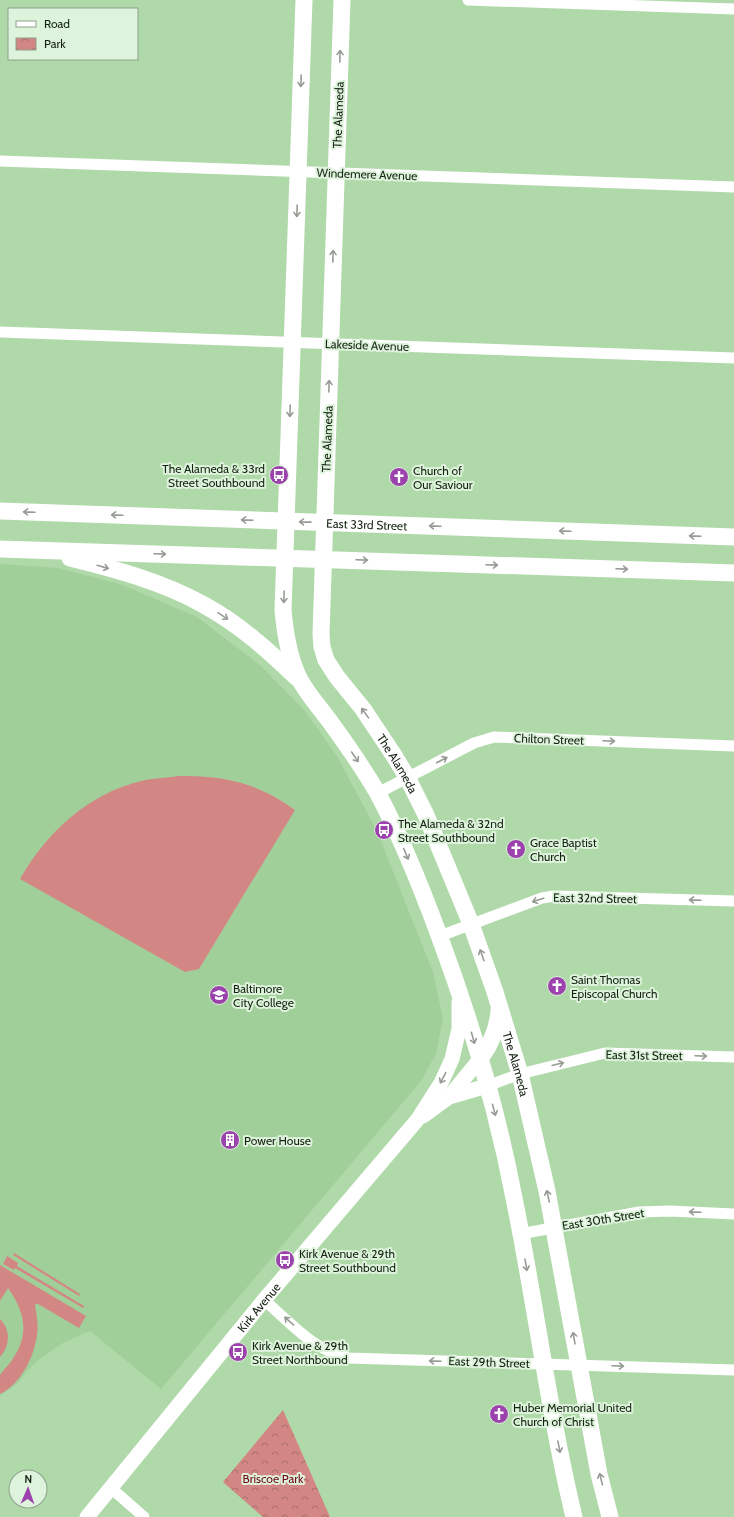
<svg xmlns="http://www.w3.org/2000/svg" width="734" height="1517" viewBox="0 0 734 1517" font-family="Cabin,sans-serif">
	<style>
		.built { fill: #a1cf99 }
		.grass { fill: #d38785 }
		.park { fill: url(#park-crowns) }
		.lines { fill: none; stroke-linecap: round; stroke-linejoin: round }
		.street { stroke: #fff; stroke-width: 11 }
		.secondary { stroke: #fff; stroke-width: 15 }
		.primary { stroke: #fff; stroke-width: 17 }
		.oneway { stroke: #969c94 }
		.labels { text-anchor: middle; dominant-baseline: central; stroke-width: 4; stroke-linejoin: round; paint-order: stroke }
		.street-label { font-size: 12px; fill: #152412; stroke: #def3db }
		.poi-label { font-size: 12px; fill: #152412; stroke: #def3db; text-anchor: start }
		.park-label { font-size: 12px; fill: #6d0818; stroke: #def3db }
	</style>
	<defs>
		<pattern id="park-crowns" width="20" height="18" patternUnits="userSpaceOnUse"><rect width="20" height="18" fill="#d38785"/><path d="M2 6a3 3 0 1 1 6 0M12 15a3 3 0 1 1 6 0" fill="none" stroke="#aa6e6b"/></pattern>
	</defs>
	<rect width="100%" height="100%" fill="#b0d9a9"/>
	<!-- built -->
	<path class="built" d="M0,564L58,568L120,584L197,617L260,665L305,711L337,756L377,831L433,972L443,1019L436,1054L421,1081L161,1389L90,1331L63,1343L37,1361L26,1372L19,1382L0,1396Z"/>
	<!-- grass -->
	<g class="grass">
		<path d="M178,776C224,775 258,783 295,810L199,969L185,972L20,879C47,832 88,794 141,781C153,778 166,778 178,776Z"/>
		<path d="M14,1253L80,1294L79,1296L13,1255Z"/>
		<path d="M7,1256L18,1263L17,1266L84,1306L83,1308L15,1268L14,1270L3,1264Z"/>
		<path d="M0,1265L86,1316L79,1328L38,1304H35C36,1314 39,1324 37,1335C34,1357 21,1384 0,1394C0,1388 0,1380 0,1375C3,1370 9,1365 12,1360C30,1335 25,1312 8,1288L0,1301Z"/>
		<path d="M0,1319C11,1330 10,1346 0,1357Z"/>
	</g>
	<!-- park -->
	<path class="park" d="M283,1410L330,1517H263L223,1482Z"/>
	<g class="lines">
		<!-- street -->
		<g class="street">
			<path d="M468,0L734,9"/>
			<path d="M0,161L734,187"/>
			<path d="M0,332L734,358"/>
			<path d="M378,793L474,743L494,737L734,746"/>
			<path d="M440,936L542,898L554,896L734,901"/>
			<path d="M487,1086L520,1074L605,1053L734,1057"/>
			<path d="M520,1234L639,1212L670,1211L734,1214"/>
			<path d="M264,1300C290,1322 315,1352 349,1358L734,1370"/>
			<path d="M111,1488L144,1517"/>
		</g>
		<!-- secondary -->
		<g class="secondary">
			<path d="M449,1097L487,1086"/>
			<path d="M423,1116L449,1097L480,1059"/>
			<path id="s1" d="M87,1517L264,1300L418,1119L441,1083L452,1059L459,1029V1002"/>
		</g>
		<!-- primary -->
		<g class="primary">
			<path d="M304,0L283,610C285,633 289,659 300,680C308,695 321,709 331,723C347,745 363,768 377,792C402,838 422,889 440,938C472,1024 498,1113 515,1203C536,1307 549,1413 574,1517"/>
			<path id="s2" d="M342,0L321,634L322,647L326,660L337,677L363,709L393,754L407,777L426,815L471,924L495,992L520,1074L547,1191L599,1474L610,1517"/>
			<path id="s3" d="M0,511L734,537"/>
			<path d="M0,549L734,573"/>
			<path d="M70,558C115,569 163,582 204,605C239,624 269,651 297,678"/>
			<path d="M480,1059C491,1044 498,1029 499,1010"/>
		</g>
	</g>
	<!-- one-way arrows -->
	<defs><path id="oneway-shaft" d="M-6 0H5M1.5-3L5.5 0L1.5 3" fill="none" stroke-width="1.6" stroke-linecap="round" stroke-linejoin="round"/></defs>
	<g class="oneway">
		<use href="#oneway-shaft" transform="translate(340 56) rotate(-88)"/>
		<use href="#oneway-shaft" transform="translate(301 81) rotate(92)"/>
		<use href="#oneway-shaft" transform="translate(297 211) rotate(92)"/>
		<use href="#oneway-shaft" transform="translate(333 256) rotate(-88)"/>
		<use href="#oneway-shaft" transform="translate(329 386) rotate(-88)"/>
		<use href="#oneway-shaft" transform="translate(290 411) rotate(92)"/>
		<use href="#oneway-shaft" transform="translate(29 512) rotate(-178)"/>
		<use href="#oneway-shaft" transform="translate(117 515) rotate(-178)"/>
		<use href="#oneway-shaft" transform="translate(247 520) rotate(-178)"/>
		<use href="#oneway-shaft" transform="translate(305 522) rotate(-179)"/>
		<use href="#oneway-shaft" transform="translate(435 526) rotate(-178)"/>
		<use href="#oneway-shaft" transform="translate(565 531) rotate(-178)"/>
		<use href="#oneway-shaft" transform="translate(695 536) rotate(-178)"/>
		<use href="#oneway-shaft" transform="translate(160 554) rotate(2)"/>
		<use href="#oneway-shaft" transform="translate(362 560) rotate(2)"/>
		<use href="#oneway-shaft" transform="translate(492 565) rotate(2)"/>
		<use href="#oneway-shaft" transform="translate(103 567) rotate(16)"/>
		<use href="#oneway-shaft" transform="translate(622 569) rotate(2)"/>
		<use href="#oneway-shaft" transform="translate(284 597) rotate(92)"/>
		<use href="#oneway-shaft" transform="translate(223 616) rotate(34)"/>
		<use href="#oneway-shaft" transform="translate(365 713) rotate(-126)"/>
		<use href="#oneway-shaft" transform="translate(609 741) rotate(2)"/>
		<use href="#oneway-shaft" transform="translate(355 757) rotate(56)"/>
		<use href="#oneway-shaft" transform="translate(442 760) rotate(-27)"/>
		<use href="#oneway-shaft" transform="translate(406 854) rotate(67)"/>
		<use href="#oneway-shaft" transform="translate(538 900) rotate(162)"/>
		<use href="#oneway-shaft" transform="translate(695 900) rotate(-178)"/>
		<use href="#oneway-shaft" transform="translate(482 955) rotate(-109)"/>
		<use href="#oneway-shaft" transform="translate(473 1038) rotate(74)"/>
		<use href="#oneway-shaft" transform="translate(701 1056) rotate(2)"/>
		<use href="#oneway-shaft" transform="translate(558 1064) rotate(-14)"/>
		<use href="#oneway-shaft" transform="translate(443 1078) rotate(118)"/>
		<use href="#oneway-shaft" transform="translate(494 1110) rotate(75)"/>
		<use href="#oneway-shaft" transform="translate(548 1196) rotate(-102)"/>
		<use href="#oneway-shaft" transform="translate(695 1212) rotate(-178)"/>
		<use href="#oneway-shaft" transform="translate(526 1265) rotate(80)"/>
		<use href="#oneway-shaft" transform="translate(289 1321) rotate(-139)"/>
		<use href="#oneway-shaft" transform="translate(574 1338) rotate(-100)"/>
		<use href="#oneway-shaft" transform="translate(435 1361) rotate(-178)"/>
		<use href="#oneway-shaft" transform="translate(618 1366) rotate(2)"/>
		<use href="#oneway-shaft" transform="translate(559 1447) rotate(79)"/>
		<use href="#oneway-shaft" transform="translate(601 1479) rotate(-104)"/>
	</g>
	<!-- icons -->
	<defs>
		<symbol id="bus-disc" viewBox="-11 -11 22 22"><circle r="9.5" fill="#9c42ad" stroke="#def3db"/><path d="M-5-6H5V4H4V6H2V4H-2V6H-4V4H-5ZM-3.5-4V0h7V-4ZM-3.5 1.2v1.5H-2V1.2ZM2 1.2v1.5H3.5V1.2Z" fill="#fff"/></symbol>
		<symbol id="church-disc" viewBox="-11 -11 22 22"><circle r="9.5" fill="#9c42ad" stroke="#def3db"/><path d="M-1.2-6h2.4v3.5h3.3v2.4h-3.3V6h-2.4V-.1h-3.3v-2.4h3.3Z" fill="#fff"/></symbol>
		<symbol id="school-disc" viewBox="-11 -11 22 22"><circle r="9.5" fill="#9c42ad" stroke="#def3db"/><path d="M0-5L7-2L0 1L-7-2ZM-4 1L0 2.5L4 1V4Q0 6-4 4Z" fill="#fff"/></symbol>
		<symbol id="building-disc" viewBox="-11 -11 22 22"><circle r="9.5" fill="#9c42ad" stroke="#def3db"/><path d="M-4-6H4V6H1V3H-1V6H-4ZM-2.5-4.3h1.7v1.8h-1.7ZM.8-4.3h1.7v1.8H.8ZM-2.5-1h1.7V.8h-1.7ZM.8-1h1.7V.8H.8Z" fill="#fff"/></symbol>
	</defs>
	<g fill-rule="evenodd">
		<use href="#bus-disc" x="268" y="464" width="22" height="22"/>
		<use href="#church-disc" x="388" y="466" width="22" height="22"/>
		<use href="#bus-disc" x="373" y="819" width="22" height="22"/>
		<use href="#church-disc" x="505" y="838" width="22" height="22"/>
		<use href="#church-disc" x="546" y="975" width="22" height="22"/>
		<use href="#school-disc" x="208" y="984" width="22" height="22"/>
		<use href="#building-disc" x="219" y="1129" width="22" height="22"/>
		<use href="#bus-disc" x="274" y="1249" width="22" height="22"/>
		<use href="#bus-disc" x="227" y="1341" width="22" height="22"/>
		<use href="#church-disc" x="488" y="1403" width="22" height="22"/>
	</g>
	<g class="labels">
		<!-- street labels -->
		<g class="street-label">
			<text transform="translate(338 115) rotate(-88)">The Alameda</text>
			<text transform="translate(367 174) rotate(2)">Windemere Avenue</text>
			<text transform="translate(367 345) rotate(2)">Lakeside Avenue</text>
			<text transform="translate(327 439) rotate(-88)">The Alameda</text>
			<text stroke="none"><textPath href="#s3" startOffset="367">East 33rd Street</textPath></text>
			<text transform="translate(549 739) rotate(2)">Chilton Street</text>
			<text stroke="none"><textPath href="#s2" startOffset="787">The Alameda</textPath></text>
			<text transform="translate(595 898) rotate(1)">East 32nd Street</text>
			<text transform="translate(644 1055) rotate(1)">East 31st Street</text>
			<text stroke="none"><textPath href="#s2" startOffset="1111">The Alameda</textPath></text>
			<text transform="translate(603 1219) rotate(-9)">East 30th Street</text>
			<text stroke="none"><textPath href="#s1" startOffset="271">Kirk Avenue</textPath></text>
			<text transform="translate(489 1362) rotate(2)">East 29th Street</text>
		</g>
		<!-- poi labels -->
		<g class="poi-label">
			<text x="265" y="468" text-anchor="end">The Alameda &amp; 33rd<tspan x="265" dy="14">Street Southbound</tspan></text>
			<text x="413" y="470">Church of<tspan x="413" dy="14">Our Saviour</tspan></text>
			<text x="398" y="823">The Alameda &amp; 32nd<tspan x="398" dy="14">Street Southbound</tspan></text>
			<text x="530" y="842">Grace Baptist<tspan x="530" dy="14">Church</tspan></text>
			<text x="571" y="979">Saint Thomas<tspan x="571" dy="14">Episcopal Church</tspan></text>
			<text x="233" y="988">Baltimore<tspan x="233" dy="14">City College</tspan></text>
			<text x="244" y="1140">Power House</text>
			<text x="299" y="1253">Kirk Avenue &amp; 29th<tspan x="299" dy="14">Street Southbound</tspan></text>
			<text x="252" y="1345">Kirk Avenue &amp; 29th<tspan x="252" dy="14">Street Northbound</tspan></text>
			<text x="513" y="1407">Huber Memorial United<tspan x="513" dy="14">Church of Christ</tspan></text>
		</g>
		<!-- park labels -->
		<g class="park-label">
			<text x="273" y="1478">Briscoe Park</text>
		</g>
	</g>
	<!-- legend -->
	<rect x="8" y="8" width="130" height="52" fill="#def3db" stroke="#8ea08b"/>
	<rect x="16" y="21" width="20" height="6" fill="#ffffff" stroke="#8ea08b"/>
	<text x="44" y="28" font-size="12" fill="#152412">Road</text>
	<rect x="16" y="38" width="20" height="12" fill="url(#park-crowns)" stroke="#8ea08b"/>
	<text x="44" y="48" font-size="12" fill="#152412">Park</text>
	<!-- north arrow -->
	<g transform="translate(28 1489) rotate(2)"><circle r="19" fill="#def3db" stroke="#8ea08b"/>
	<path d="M0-3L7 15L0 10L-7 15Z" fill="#9c42ad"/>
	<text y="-6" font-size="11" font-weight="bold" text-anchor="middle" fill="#152412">N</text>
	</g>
</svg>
